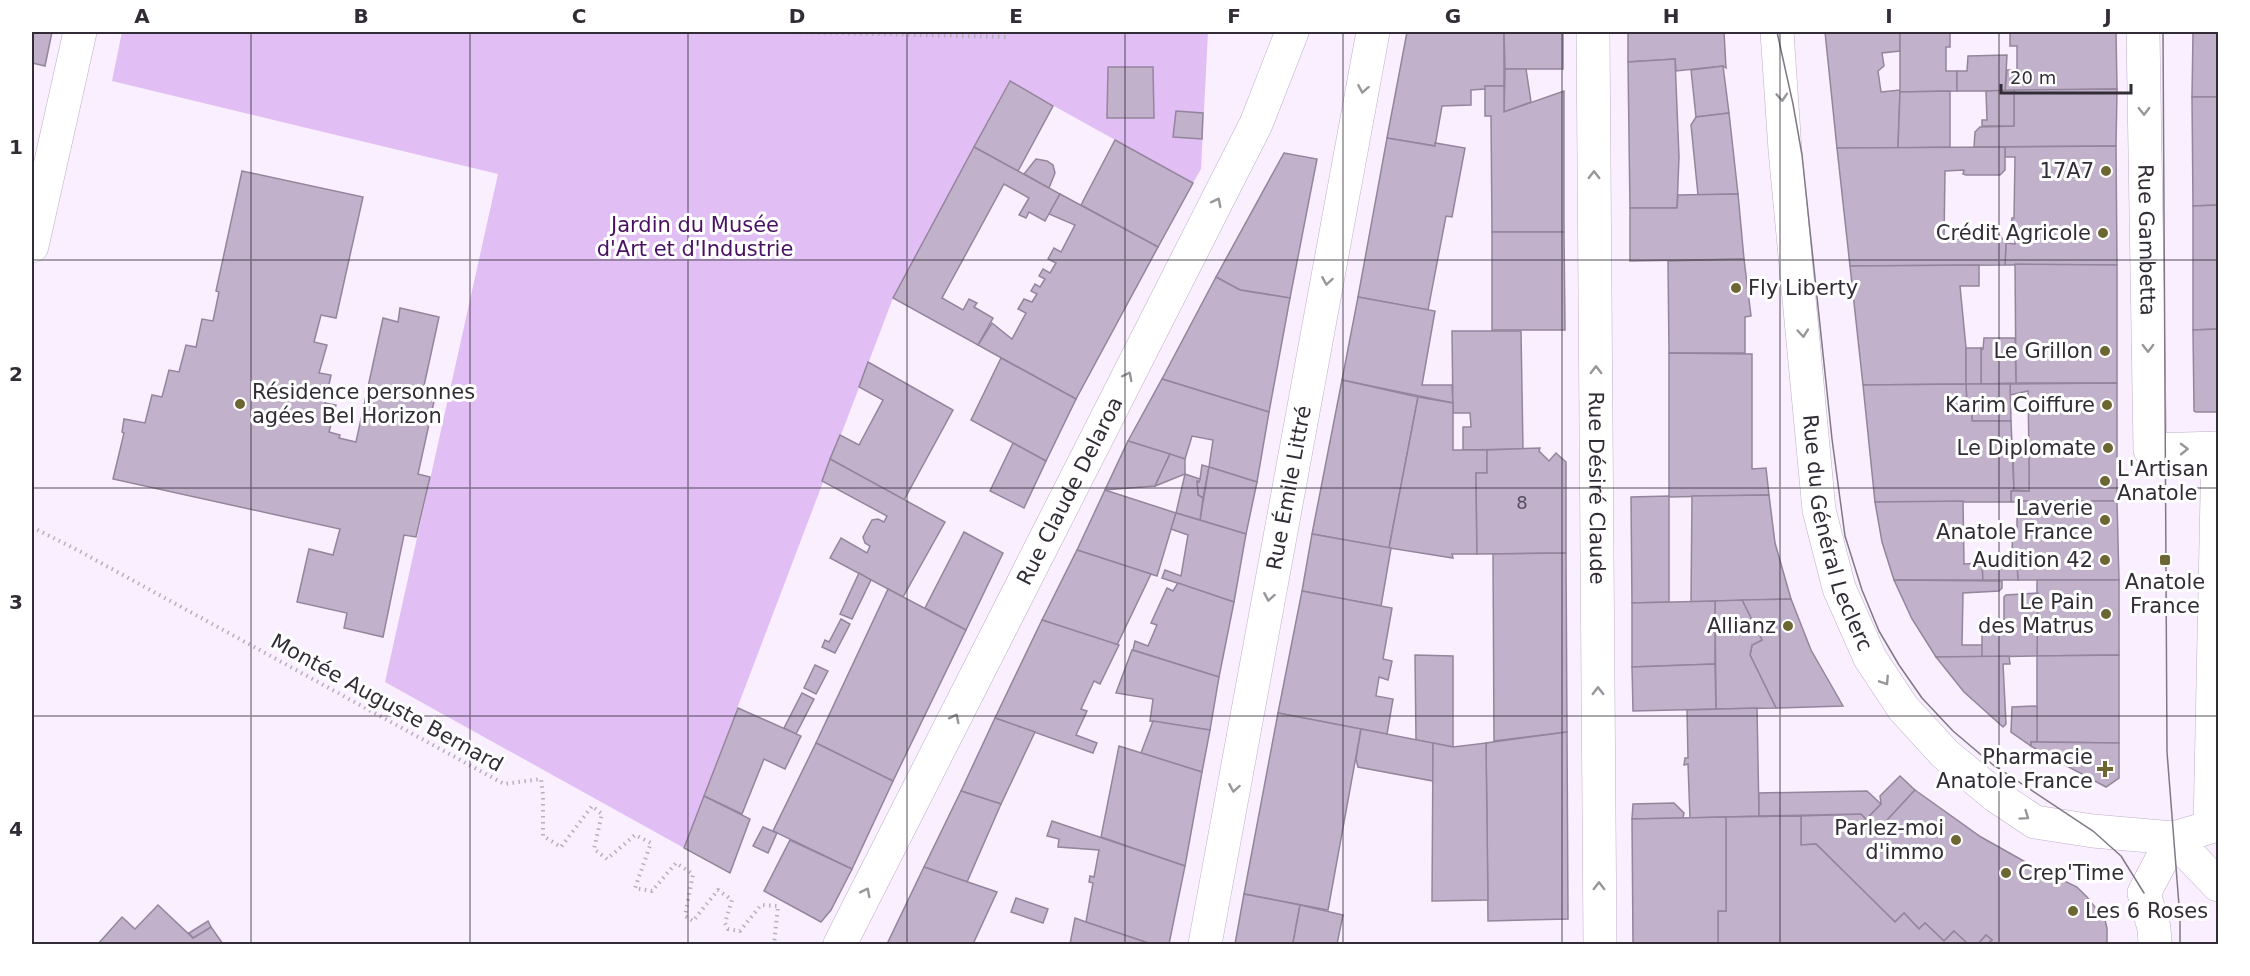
<svg xmlns="http://www.w3.org/2000/svg" width="2250" height="976" viewBox="0 0 2250 976" font-family="'DejaVu Sans',sans-serif">
	<style>
		.green { fill: #e1bff5 }
		.building { fill: #c1b1ca; stroke: #94859d; stroke-width: 1.5 }
		.lines { fill: none; stroke-linecap: round; stroke-linejoin: round }
		.minor-casing { stroke: #bfafc8; stroke-width: 34 }
		.path { stroke: #b7afbd; stroke-width: 4; stroke-dasharray: 1.5 4.5; stroke-linecap: butt }
		.minor { stroke: #fff; stroke-width: 33 }
		.tram { stroke: #807885; stroke-width: 1.5 }
		.oneway { stroke: #98969a }
		.grid { fill: none; stroke: #322c36; stroke-width: 1.5; stroke-opacity: 0.55 }
		.poi-dot { fill: #6b6632; stroke: #fff; stroke-width: 2 }
		.labels { text-anchor: middle; dominant-baseline: central; stroke-width: 6; stroke-linejoin: round; paint-order: stroke }
		.number-label { font-size: 18px; fill: #564d5b }
		.poi-label { font-size: 21px; fill: #322c36; stroke: #fff; text-anchor: end }
		.park-label { font-size: 21px; fill: #4a1063; stroke: #fff }
		.street-label { font-size: 21px; fill: #322c36; stroke: #fff }
		.neatline { fill: none; stroke: #322c36; stroke-width: 2 }
		.grid-label { font-size: 20px; text-anchor: middle; font-weight: bold; fill: #322c36 }
	</style>
	<rect width="100%" height="100%" fill="#f9efff"/>
	<!-- green -->
	<path class="green" d="M122,32H1208L1201,169L1193,183L1009,81L893,298L684,848L385,682L498,174L112,81Z"/>
	<!-- building -->
	<g class="building">
		<path d="M32,32H52L45,66L32,63Z"/>
		<path d="M1407,32H1504V86H1485V89L1471,90V105L1442,106L1435,146L1387,138Z"/>
		<path d="M1504,32H1563V69H1505Z"/>
		<path d="M1628,32H1724L1726,68L1723,66L1676,71L1675,59L1628,62Z"/>
		<path d="M1825,32H1900V51L1882,53L1884,66L1878,71L1881,92L1900,90L1898,148H1837Z"/>
		<path d="M1900,32H1950V47H1946V71H1957V91L1900,92Z"/>
		<path d="M2010,32H2116L2117,89L2005,91L2007,70H2017V46H2010Z"/>
		<path d="M2193,32H2218V97H2192Z"/>
		<path d="M2007,55L2005,91H1957V71H1967L1968,56Z"/>
		<path d="M1675,59L1679,157L1677,208H1630L1628,62Z"/>
		<path d="M1723,66L1729,113L1696,117L1691,70Z"/>
		<path d="M1108,67H1153L1154,118H1107Z"/>
		<path d="M1505,69H1526L1531,102L1504,112Z"/>
		<path d="M1010,81L1053,106L1018,171L974,147Z"/>
		<path d="M1485,86H1504V112L1564,91V232H1492L1491,116H1485Z"/>
		<path d="M2117,89L2116,146L1974,147L1975,132L1980,127L2014,126V90Z"/>
		<path d="M2014,90V126H1982V120H1987L1986,91Z"/>
		<path d="M1950,91V147L1898,148L1900,92Z"/>
		<path d="M2192,97H2218V205L2193,206Z"/>
		<path d="M1176,111L1203,113L1202,139L1173,137Z"/>
		<path d="M1729,113L1738,194L1698,195L1691,125L1696,117Z"/>
		<path d="M1387,138L1435,146V143L1465,148L1452,217L1446,216L1428,310L1358,297Z"/>
		<path d="M1115,140L1193,183L1158,247L1081,205Z"/>
		<path d="M2116,146L2117,265H2005L2006,243L2015,244V230L2011,228L2012,218H2014L2015,157H2005V147Z"/>
		<path d="M974,147L1060,194L1045,221L1029,212L1026,218L1019,215L1029,198L1004,184L942,298L963,310L969,299L977,303L974,307L993,318L978,345L893,298Z"/>
		<path d="M2005,147V170L2000,175H1966L1963,174L1964,170L1945,171L1944,240L1963,239L1965,235H1999L2006,243L2005,265L1850,266L1837,148Z"/>
		<path d="M1284,153L1317,159L1290,298L1240,290L1216,277Z"/>
		<path d="M1036,159L1047,161L1053,165L1055,173L1049,188L1024,174Z"/>
		<path d="M242,171L363,197L336,318L321,315L314,342L327,345L319,373L331,375L325,403L336,405L329,432L340,435L339,438L356,442L383,318L398,322L400,308L439,317L422,395L435,397L418,474L430,477L416,537L404,535L383,637L344,628L347,613L297,602L309,549L333,555L340,529L113,479L124,433L122,432L124,419L145,423L152,395L162,397L169,370L179,372L186,345L196,347L202,319L213,321L219,292L216,291Z"/>
		<path d="M1060,194L1158,247L1076,399L978,345L992,323L1012,339L1026,313L1018,309L1024,299L1032,302L1037,294L1031,291L1035,284L1040,287L1045,279L1039,276L1043,269L1050,273L1056,263L1048,259L1054,248L1061,252L1075,225L1049,214Z"/>
		<path d="M1738,194L1744,259L1630,261V208H1677L1678,195Z"/>
		<path d="M2218,205V329L2193,330V206Z"/>
		<path d="M1492,232H1564L1565,330H1492Z"/>
		<path d="M1744,259L1751,316L1745,317V353H1669L1668,261Z"/>
		<path d="M2015,264L2117,265V383H2016Z"/>
		<path d="M1979,265V286H1960L1966,348V384L1863,385L1850,266Z"/>
		<path d="M1216,277L1240,290L1290,298L1269,412L1162,379Z"/>
		<path d="M1358,297L1435,311L1422,385H1452L1453,403L1342,380Z"/>
		<path d="M2218,329V412H2196L2194,411L2193,330Z"/>
		<path d="M1452,331H1521L1523,449L1463,450V427H1471L1470,413H1453Z"/>
		<path d="M1984,338H2015L2016,383L1981,384V348L1983,349Z"/>
		<rect x="1966" y="348" width="15" height="36"/>
		<path d="M1669,353L1752,354V469L1766,468L1769,495L1669,497Z"/>
		<path d="M1001,358L1076,399L1046,461L971,420Z"/>
		<path d="M868,362L953,410L904,500L830,459L840,435L859,445L883,400L859,387Z"/>
		<path d="M1162,379L1269,412L1257,482L1209,467L1213,440L1192,436L1185,459L1128,441Z"/>
		<path d="M1342,380L1418,397L1389,548L1312,534Z"/>
		<path d="M2117,383V501L2011,502V491H2029V456L2028,391L2010,395V384Z"/>
		<path d="M1966,384H2010L2011,421H1972V407H1967Z"/>
		<path d="M1966,384L1967,407H1972V421H2011L2014,490L2011,491V502H1875L1863,385Z"/>
		<path d="M1418,397L1453,403V450H1487V473H1476L1477,554H1452L1453,558L1389,548Z"/>
		<path d="M1128,441L1170,454L1155,486L1105,490Z"/>
		<path d="M1013,443L1046,461L1024,508L990,491Z"/>
		<path d="M1540,448L1539,451L1549,461L1556,453L1566,462V553L1477,554L1476,473H1487V450Z"/>
		<path d="M1170,454L1185,459V474L1155,486Z"/>
		<path d="M2029,456V491L2014,490L2013,457Z"/>
		<path d="M830,459L945,522L903,597L830,558L841,538L867,553L870,546L865,543L863,537L872,520L878,519L884,522L887,516L822,481Z"/>
		<path d="M1202,465L1209,467L1203,498L1198,495L1197,481L1199,482L1200,479Z"/>
		<path d="M1209,467L1257,482L1246,534L1200,520Z"/>
		<path d="M1185,474L1200,479L1199,482L1197,481L1198,495L1203,498L1200,520L1176,513Z"/>
		<path d="M1105,490L1176,513L1157,576L1077,550Z"/>
		<path d="M1769,495L1775,543L1791,599L1691,602L1692,496Z"/>
		<path d="M1669,496V602L1632,603L1631,497Z"/>
		<path d="M1963,501L1964,564L1982,563L1983,580H1894L1882,542L1875,502Z"/>
		<path d="M2017,501H2117L2119,580H2018L2016,551H2012L2013,529H2017Z"/>
		<path d="M1176,513L1246,534L1234,602L1162,578L1165,570L1181,576L1188,535L1171,529Z"/>
		<path d="M964,532L1003,553L966,630L925,608Z"/>
		<path d="M1312,534L1391,548L1381,606L1302,591Z"/>
		<path d="M1077,550L1151,574L1117,645L1042,620Z"/>
		<path d="M1566,553L1567,732L1494,741L1493,554Z"/>
		<path d="M1982,563H2017L2018,580H1983Z"/>
		<path d="M859,573L871,580L852,619L840,614Z"/>
		<path d="M1894,580L2002,581V588L1999,591L1963,593L1962,645H1983L1982,657H1936L1912,619Z"/>
		<path d="M2037,580H2119V655L2037,656Z"/>
		<path d="M1178,583L1234,602L1219,677L1133,650L1135,641L1148,646L1157,625L1151,623L1167,588L1173,591Z"/>
		<path d="M888,589L966,630L893,781L816,743Z"/>
		<path d="M1302,591L1392,608L1383,659L1392,661L1388,680L1379,677L1376,696L1393,699L1387,734L1278,713Z"/>
		<path d="M2038,593L2037,656L1982,657V624H2004V597L2006,595Z"/>
		<path d="M1791,599L1811,650L1843,706L1776,708L1750,655L1752,645L1762,640L1742,600Z"/>
		<path d="M1742,600L1762,640L1752,645L1750,655L1776,708L1716,709L1715,601Z"/>
		<path d="M1715,601V664L1632,667V603Z"/>
		<path d="M841,619L850,624L835,653L822,647L825,640L829,642Z"/>
		<path d="M1042,620L1119,645L1100,684L1094,681L1081,709L1087,711L1076,735L1097,743L1093,753L995,718Z"/>
		<path d="M1132,650L1219,677L1210,730L1150,721L1153,699L1116,693Z"/>
		<path d="M1415,655L1453,656V747L1416,740Z"/>
		<path d="M2119,655V743L2037,742V656Z"/>
		<path d="M2009,656L2010,664H2003L2006,724L2003,727L1964,692L1936,657Z"/>
		<path d="M1715,664L1716,709L1633,711L1632,667Z"/>
		<path d="M815,665L828,671L816,694L804,688Z"/>
		<path d="M802,693L814,699L796,734L784,728Z"/>
		<path d="M2037,706V742H2031V746L2011,732L2012,707Z"/>
		<path d="M738,708L801,736L785,769L764,759L742,814L704,796Z"/>
		<path d="M1757,708L1759,816L1690,818L1688,764L1684,765L1685,758H1688L1687,710Z"/>
		<path d="M1278,713L1361,729L1328,910L1244,894Z"/>
		<path d="M995,718L1035,732L1001,804L961,791Z"/>
		<path d="M1153,721L1210,730L1202,772L1141,753Z"/>
		<path d="M1361,729L1433,743V781L1358,767L1356,759Z"/>
		<path d="M1567,732L1568,919L1488,921L1486,743Z"/>
		<path d="M2031,742L2119,743V778L2106,787L2039,751L2031,746Z"/>
		<path d="M816,743L893,781L852,869L773,831Z"/>
		<path d="M1433,743L1453,747L1486,743L1488,900L1432,901Z"/>
		<path d="M1119,746L1202,772L1185,866L1101,837Z"/>
		<path d="M1900,776L1915,790L1877,831L1866,819L1881,804L1880,796Z"/>
		<path d="M1915,790L1981,837L2029,864L2077,887L2087,897L2105,920L2107,928V944H1987L1992,940L1986,935L1978,944H1968L1954,931L1944,941L1925,923L1919,929L1904,913L1895,922L1816,844L1801,845V816L1861,814L1877,831Z"/>
		<path d="M961,791L1001,804L967,882L924,867Z"/>
		<path d="M1867,791L1881,804L1866,819L1861,814L1759,816V793Z"/>
		<path d="M704,796L750,819L730,873L684,848Z"/>
		<path d="M1674,803L1684,813L1683,818L1632,819L1633,804Z"/>
		<path d="M1801,816V845L1816,844L1895,922L1904,913L1919,929L1925,923L1944,941L1954,931L1968,944H1978L1986,935L1992,940L1987,944H1718V911H1726V817Z"/>
		<path d="M1726,817V911H1718V944H1633L1632,819Z"/>
		<path d="M1052,821L1185,866L1169,944H1151L1086,922L1093,883L1089,882L1090,876L1094,877L1099,850L1058,847L1059,839L1047,836Z"/>
		<path d="M763,827L777,833L768,853L753,846Z"/>
		<path d="M790,840L852,869L831,910L821,922L764,891Z"/>
		<path d="M924,867L997,892L973,944H887Z"/>
		<path d="M1244,894L1300,905L1293,943L1302,944H1235Z"/>
		<path d="M1016,898L1048,909L1043,923L1011,912Z"/>
		<path d="M158,905L193,938L211,927L223,944H98L122,917L135,929Z"/>
		<path d="M1300,905L1343,915L1337,944L1293,943Z"/>
		<path d="M1075,918L1086,922L1151,944H1070Z"/>
		<path d="M208,921L211,927L193,938L189,933Z"/>
	</g>
	<g class="lines">
		<defs>
			<g id="minor">
				<path id="s1" d="M1593,32L1600,944"/>
				<path id="s2" d="M1777,32L1785,150L1819,510L1839,588L1870,658L1903,708L1945,754L1996,796L2035,822L2093,831L2173,838L2218,825"/>
				<path id="s3" d="M2143,32L2150,450L2218,448"/>
				<path d="M32,246L80,32"/>
				<path d="M2210,826L2218,448"/>
				<path d="M2173,838L2218,885"/>
				<path id="s4" d="M840,944L1256,124L1292,32"/>
				<path id="s5" d="M1205,944L1373,32"/>
				<path d="M2155,944L2154,928L2144,893L2173,838"/>
			</g>
		</defs>
		<!-- minor casing -->
		<use href="#minor" class="minor-casing"/>
		<!-- path -->
		<g class="path">
			<path d="M788,32L1006,37L1007,32"/>
			<path d="M32,527L81,552L504,784L541,779L543,795V836L561,847L592,806L602,814L594,849L607,859L635,835L651,843L635,888L652,891L676,863L693,874L685,916L693,921L718,890L732,900L725,923L728,929L740,931L761,905L778,906L774,944"/>
		</g>
		<!-- minor -->
		<use href="#minor" class="minor"/>
		<!-- tram -->
		<g class="tram">
			<path d="M1777,32L1793,104L1802,155L1832,439L1845,536L1862,590L1879,631L1899,665L1922,698L1953,731L1992,764L2093,831L2121,856L2144,893"/>
			<path d="M2163,32L2167,752L2180,918V944"/>
		</g>
	</g>
	<!-- one-way arrows -->
	<defs><path id="oneway-chevron" d="M-2-3.5L2.5 0L-2 3.5" fill="none" stroke-width="1.6" stroke-linecap="round" stroke-linejoin="round" transform="scale(1.5)"/></defs>
	<g class="oneway">
		<use href="#oneway-chevron" transform="translate(1363 89) rotate(100)"/>
		<use href="#oneway-chevron" transform="translate(1782 97) rotate(86)"/>
		<use href="#oneway-chevron" transform="translate(2144 111) rotate(89)"/>
		<use href="#oneway-chevron" transform="translate(1594 175) rotate(-90)"/>
		<use href="#oneway-chevron" transform="translate(1217 202) rotate(-63)"/>
		<use href="#oneway-chevron" transform="translate(1327 281) rotate(100)"/>
		<use href="#oneway-chevron" transform="translate(1803 333) rotate(85)"/>
		<use href="#oneway-chevron" transform="translate(2148 348) rotate(89)"/>
		<use href="#oneway-chevron" transform="translate(1596 370) rotate(-90)"/>
		<use href="#oneway-chevron" transform="translate(1128 376) rotate(-63)"/>
		<use href="#oneway-chevron" transform="translate(2184 449) rotate(-1)"/>
		<use href="#oneway-chevron" transform="translate(1269 597) rotate(100)"/>
		<use href="#oneway-chevron" transform="translate(1885 681) rotate(57)"/>
		<use href="#oneway-chevron" transform="translate(1598 691) rotate(-90)"/>
		<use href="#oneway-chevron" transform="translate(955 718) rotate(-63)"/>
		<use href="#oneway-chevron" transform="translate(1234 788) rotate(100)"/>
		<use href="#oneway-chevron" transform="translate(2025 816) rotate(35)"/>
		<use href="#oneway-chevron" transform="translate(1599 886) rotate(-90)"/>
		<use href="#oneway-chevron" transform="translate(866 892) rotate(-63)"/>
	</g>
	<!-- grid -->
	<path class="grid" d="M251,32V944M470,32V944M688,32V944M907,32V944M1125,32V944M1343,32V944M1562,32V944M1780,32V944M1999,32V944M32,260H2218M32,488H2218M32,716H2218"/>
	<!-- markers -->
	<g class="poi-dot">
		<circle cx="2106" cy="171" r="6"/>
		<circle cx="2103" cy="233" r="6"/>
		<circle cx="1736" cy="288" r="6"/>
		<circle cx="2105" cy="351" r="6"/>
		<circle cx="240" cy="404" r="6"/>
		<circle cx="2107" cy="405" r="6"/>
		<circle cx="2108" cy="448" r="6"/>
		<circle cx="2105" cy="481" r="6"/>
		<circle cx="2105" cy="520" r="6"/>
		<circle cx="2105" cy="560" r="6"/>
		<rect x="2159" y="554" width="12" height="12" rx="3"/>
		<circle cx="2106" cy="614" r="6"/>
		<circle cx="1788" cy="626" r="6"/>
		<path d="M2102 760h6v6h6v6h-6v6h-6v-6h-6v-6h6z"/>
		<circle cx="1956" cy="840" r="6"/>
		<circle cx="2006" cy="873" r="6"/>
		<circle cx="2073" cy="911" r="6"/>
	</g>
	<g class="labels">
		<!-- number labels -->
		<g class="number-label">
			<text x="1522" y="502">8</text>
		</g>
		<!-- poi labels -->
		<g class="poi-label">
			<text x="2094" y="171">17A7</text>
			<text x="2091" y="233">Crédit Agricole</text>
			<text x="1748" y="288" text-anchor="start">Fly Liberty</text>
			<text x="2093" y="351">Le Grillon</text>
			<text x="252" y="392" text-anchor="start">Résidence personnes<tspan x="252" dy="24">agées Bel Horizon</tspan></text>
			<text x="2095" y="405">Karim Coiffure</text>
			<text x="2096" y="448">Le Diplomate</text>
			<text x="2117" y="469" text-anchor="start">L'Artisan<tspan x="2117" dy="24">Anatole</tspan></text>
			<text x="2093" y="508">Laverie<tspan x="2093" dy="24">Anatole France</tspan></text>
			<text x="2093" y="560">Audition 42</text>
			<text x="2165" y="582" text-anchor="middle">Anatole<tspan x="2165" dy="24">France</tspan></text>
			<text x="2094" y="602">Le Pain<tspan x="2094" dy="24">des Matrus</tspan></text>
			<text x="1776" y="626">Allianz</text>
			<text x="2093" y="757">Pharmacie<tspan x="2093" dy="24">Anatole France</tspan></text>
			<text x="1944" y="828">Parlez-moi<tspan x="1944" dy="24">d'immo</tspan></text>
			<text x="2018" y="873" text-anchor="start">Crep'Time</text>
			<text x="2085" y="911" text-anchor="start">Les 6 Roses</text>
		</g>
		<!-- park labels -->
		<g class="park-label">
			<text x="695" y="225">Jardin du Musée<tspan x="695" dy="24">d'Art et d'Industrie</tspan></text>
		</g>
		<!-- street labels -->
		<g class="street-label">
			<text stroke="none"><textPath href="#s3" startOffset="208">Rue Gambetta</textPath></text>
			<text stroke="none"><textPath href="#s5" startOffset="464">Rue Émile Littré</textPath></text>
			<text stroke="none"><textPath href="#s1" startOffset="456">Rue Désiré Claude</textPath></text>
			<text stroke="none"><textPath href="#s4" startOffset="508">Rue Claude Delaroa</textPath></text>
			<text stroke="none"><textPath href="#s2" startOffset="506">Rue du Général Leclerc</textPath></text>
			<text transform="translate(387 703) rotate(29)">Montée Auguste Bernard</text>
		</g>
	</g>
	<!-- border -->
	<rect width="2250" height="976" fill="none" stroke="#ffffff" stroke-width="66"/>
	<!-- scale -->
	<path d="M2001 84v9h130v-9" fill="none" stroke="#322c36" stroke-width="3"/>
	<text x="2010" y="84" font-size="18" fill="#322c36" stroke="#ffffff" stroke-width="4.5" paint-order="stroke">20 m</text>
	<rect x="33" y="33" width="2184" height="910" class="neatline"/>
	<g class="grid-label">
		<text x="142" y="23">A</text>
		<text x="361" y="23">B</text>
		<text x="579" y="23">C</text>
		<text x="797" y="23">D</text>
		<text x="1016" y="23">E</text>
		<text x="1234" y="23">F</text>
		<text x="1453" y="23">G</text>
		<text x="1671" y="23">H</text>
		<text x="1889" y="23">I</text>
		<text x="2108" y="23">J</text>
		<text x="16" y="154">1</text>
		<text x="16" y="381">2</text>
		<text x="16" y="609">3</text>
		<text x="16" y="836">4</text>
	</g>
</svg>
